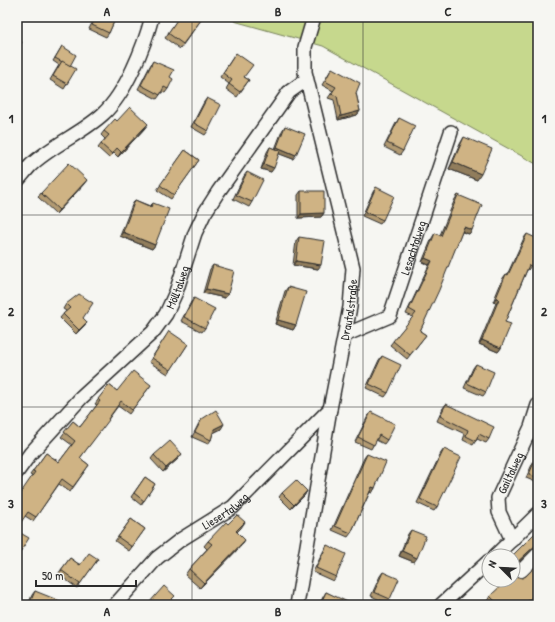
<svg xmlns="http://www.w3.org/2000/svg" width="555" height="622" viewBox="0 0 555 622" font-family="'Patrick Hand',sans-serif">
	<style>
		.green { fill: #c6d88d; stroke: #78825c }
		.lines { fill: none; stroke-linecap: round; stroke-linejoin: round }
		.street-casing { stroke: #2b2b2b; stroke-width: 16 }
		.street { stroke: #f6f6f2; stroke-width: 13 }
		.wall { fill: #b29a72; stroke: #2b2b2b }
		.shaded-wall { fill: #917d5c; stroke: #2b2b2b }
		.building { fill: #cfb384; stroke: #2b2b2b }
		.grid { fill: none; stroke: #2b2b2b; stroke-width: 1; stroke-opacity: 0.55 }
		.labels { text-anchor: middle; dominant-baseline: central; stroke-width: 4; stroke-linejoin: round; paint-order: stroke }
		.street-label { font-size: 12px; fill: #2b2b2b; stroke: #f6f6f2 }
		.neatline { fill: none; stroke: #2b2b2b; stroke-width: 1.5 }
		.grid-label { font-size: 13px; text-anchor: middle; font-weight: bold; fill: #2b2b2b }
	</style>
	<rect width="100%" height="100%" fill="#f6f6f2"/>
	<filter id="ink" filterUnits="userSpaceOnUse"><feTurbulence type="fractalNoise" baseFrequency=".025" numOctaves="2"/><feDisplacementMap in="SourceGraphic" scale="8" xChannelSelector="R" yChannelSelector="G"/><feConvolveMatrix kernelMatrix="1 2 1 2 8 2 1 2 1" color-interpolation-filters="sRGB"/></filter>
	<g filter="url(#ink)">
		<!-- green -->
		<path class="green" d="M232,17H538V165L323,46L234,21Z"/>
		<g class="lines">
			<defs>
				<g id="street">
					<path d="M17,181C22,176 26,170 31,165C52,145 81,134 103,114C126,93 144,47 152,17"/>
					<path id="s1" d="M345,335L390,316L451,132"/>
					<path id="s2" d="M17,472L30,454L81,398L153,332L166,314L176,292L195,233L204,214L218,192L289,92L306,80"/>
					<path id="s3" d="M512,540L499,512L498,498L531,427L538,405"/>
					<path d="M495,556L538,514"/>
					<path d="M517,575L538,554"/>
					<path id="s4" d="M115,605L157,558L180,540L233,507L330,409"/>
					<path id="s5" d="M297,605L330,409L350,307L353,268L305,72V47L314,17"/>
					<path d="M441,605L489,561"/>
				</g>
			</defs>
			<!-- street casing -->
			<use href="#street" class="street-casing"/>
			<!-- street -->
			<use href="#street" class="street"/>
		</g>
		<!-- wall -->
		<g class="wall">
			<path d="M95,17H116L109,33L106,37L89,29Z"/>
			<path d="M179,17L201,20L180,49L165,38Z"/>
			<path d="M62,46L70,66L67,84L64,89L50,80L59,65L53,61Z"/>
			<path d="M236,53L244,77L249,80L237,97L226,89L229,84L220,77Z"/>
			<path d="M153,61L170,77L168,89L165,93L162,92L157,99L138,89L150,66Z"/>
			<path d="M332,68L356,93L360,111L357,115L338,120L334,100L328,98L333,91L322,85Z"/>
			<path d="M207,98L208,131L205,135L191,127L204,102Z"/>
			<path d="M399,118L403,151L400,155L384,147L396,123Z"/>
			<path d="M117,121L145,128L118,157L114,153L109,158L98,148L105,139L101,135L104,131Z"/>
			<path d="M285,126L293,159L279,153L271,172L261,169L267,152L270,147L275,149L282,131Z"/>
			<path d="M464,137L477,180L449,169L460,144Z"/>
			<path d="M185,150L199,160L171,199L157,190Z"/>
			<path d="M247,172L252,202L249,207L233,199L244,176Z"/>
			<path d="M84,184L56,214L38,197L41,193Z"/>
			<path d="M376,187L383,220L380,224L362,216L373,192Z"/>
			<path d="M301,191L324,213L321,217L298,218V195Z"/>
			<path d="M458,195L472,230L469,234L462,232L420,331L426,335L407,359L390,345L413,317L406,314L429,265L422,262L432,238L435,233L440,235L455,199Z"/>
			<path d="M135,200L150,206L153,203L155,245L152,249L120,236L132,205Z"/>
			<path d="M527,234L531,266L528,270H527L505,322L501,348L498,352L479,344L496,303L493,302L503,278L506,274L507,275L524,238Z"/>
			<path d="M299,237L318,269L293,265L296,241Z"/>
			<path d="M213,265L225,298L203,293L210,269Z"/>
			<path d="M288,287L296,325L293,330L275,324L285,291Z"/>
			<path d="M194,298L205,328L202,332L181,321L191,302Z"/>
			<path d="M66,304L87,322L84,326L76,334L60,318L66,311L63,309Z"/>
			<path d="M166,336L188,344L168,374L149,362Z"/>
			<path d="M382,356L388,393L385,397L366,388L379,360Z"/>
			<path d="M476,364L486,392L483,396L464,388L473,368Z"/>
			<path d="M109,385L117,391L151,385L129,414L118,406L80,458L89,465L70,492L59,484L33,521L25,516L32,476L30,475L46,453L59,462L72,445L61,437L73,421L80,427L97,405L95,404Z"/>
			<path d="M446,404L489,439L486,443L477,439L473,445L463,440L465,434L437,421L443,408Z"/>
			<path d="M371,412L387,440L384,444L376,440L371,449L355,442L368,416Z"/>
			<path d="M202,419L221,429L213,433L211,440L208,444L192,437L199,423Z"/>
			<path d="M444,449L437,507L434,511L417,503L441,453Z"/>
			<path d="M538,451V483L526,478Z"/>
			<path d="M367,454L375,488L372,493L370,492L351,533L348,537L332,530L364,458Z"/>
			<path d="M154,455L179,458L163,472L151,459Z"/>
			<path d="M145,477L155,484L141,505L131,497Z"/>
			<path d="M307,491L304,496L291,509L279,497L282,493Z"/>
			<path d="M131,519L145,529L129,551L115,541Z"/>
			<path d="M228,524L241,528L237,532L241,546L200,588L185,575L189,569L207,549L204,546L208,541Z"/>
			<path d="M411,530L414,562L399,556L408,534Z"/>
			<path d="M327,545L336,577L333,581L313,572L324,550Z"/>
			<path d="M70,558L80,565L98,559L77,588L58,574Z"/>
			<path d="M538,564V593L526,605H491L487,601L490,596L515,576L522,578L526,576Z"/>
			<path d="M383,572L390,599L387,603L371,596L380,576Z"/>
			<path d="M35,591L59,605H28L32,595Z"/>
			<path d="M326,592L351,605H319L323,597Z"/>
		</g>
		<!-- shaded-wall -->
		<g class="shaded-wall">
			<path d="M360,111L357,115L338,120L341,116Z"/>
			<path d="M148,124L145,128L118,157L121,152Z"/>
			<path d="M277,147L296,155L293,159L274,152Z"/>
			<path d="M453,162L481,174L477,180L449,169Z"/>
			<path d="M264,164L274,168L271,172L261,169Z"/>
			<path d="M87,180L84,184L56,214L59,210Z"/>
			<path d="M324,213L321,217L298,218L301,214Z"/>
			<path d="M464,227L472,230L469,234L461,231Z"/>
			<path d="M123,232L155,245L152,249L120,236Z"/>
			<path d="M425,258L432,261L429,265L422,262Z"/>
			<path d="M296,261L321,265L318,269L293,265Z"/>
			<path d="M206,289L228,294L225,298L203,293Z"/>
			<path d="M496,298L499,299L496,303L493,302Z"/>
			<path d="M278,320L296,325L293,330L275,324Z"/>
			<path d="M87,322L84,326L76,334L79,330Z"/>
			<path d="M482,340L501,348L498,352L479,344Z"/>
			<path d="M224,424L221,429L211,434L214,429Z"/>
			<path d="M182,454L179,458L163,472L166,468Z"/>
			<path d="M372,487L375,488L372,493L369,491Z"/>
			<path d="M307,491L304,496L291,509L294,505Z"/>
			<path d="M245,522L241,528L232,537L236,531Z"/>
			<path d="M245,540L241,546L200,588L204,583Z"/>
			<path d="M538,543V547L536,546L513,568L514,565Z"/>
			<path d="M402,551L417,558L414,562L399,556Z"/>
			<path d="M538,591V593L526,605H524Z"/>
		</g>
		<!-- building -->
		<g class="building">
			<path d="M96,17H116L109,33L92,25Z"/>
			<path d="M179,17H197L201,20L183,44L168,33Z"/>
			<path d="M17,39L22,42L17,50Z"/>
			<path d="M62,46L76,55L70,66L55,58Z"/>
			<path d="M236,53L253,65L244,77L249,80L240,92L229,84L232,80L223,73Z"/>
			<path d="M62,61L76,69L67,84L53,76Z"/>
			<path d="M153,61L174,70L170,77L173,79L168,89L164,87L160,95L141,85Z"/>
			<path d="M332,68L360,83L356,93L360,111L341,116L337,96L331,94L336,87L325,81Z"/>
			<path d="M207,98L221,105L208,131L194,123Z"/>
			<path d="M130,107L148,124L121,152L117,148L112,154L101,144L109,135L104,131L115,119L117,121Z"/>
			<path d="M399,118L415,126L403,151L387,143Z"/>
			<path d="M285,126L305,134L296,155L277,147Z"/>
			<path d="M464,137L492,149L481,174L453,162Z"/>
			<path d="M270,147L280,151L274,168L264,164Z"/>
			<path d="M185,150L199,160L174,195L160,185Z"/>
			<path d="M69,163L87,180L59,210L41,193Z"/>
			<path d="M247,172L263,180L252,202L236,195Z"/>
			<path d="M376,187L394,196L383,220L365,212Z"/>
			<path d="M301,191H324V213L301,214Z"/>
			<path d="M458,195L482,205L472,230L464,227L439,290L420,331L426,335L410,355L393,341L416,313L409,309L432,261L425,258L435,233L441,236Z"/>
			<path d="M135,200L151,207L153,203L169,209L155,245L123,232Z"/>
			<path d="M527,234L538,239V251L531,266L529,265L505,322L511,324L501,348L482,340L499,299L496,298L506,274L508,275Z"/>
			<path d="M299,237L325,241L321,265L296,261Z"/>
			<path d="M213,265L234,271L228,294L206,289Z"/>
			<path d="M288,287L306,292L296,325L278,320Z"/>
			<path d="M79,294L93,303L83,318L87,322L79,330L63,314L70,308L66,304Z"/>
			<path d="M194,298L215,309L205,328L184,317Z"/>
			<path d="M169,331L188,344L171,370L152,358Z"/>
			<path d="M382,356L401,365L388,393L369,384Z"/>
			<path d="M476,364L494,372L486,392L467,383Z"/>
			<path d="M133,371L151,385L132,410L121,401L108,419L109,420L80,458L89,465L73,487L62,479L36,517L28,512L17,528V498L35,472L33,471L46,453L59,462L75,441L64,432L73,421L80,427L100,401L98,399L109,385L117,391Z"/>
			<path d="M446,404L494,427L489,439L479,434L476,441L466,436L468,430L440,416Z"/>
			<path d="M216,410L224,424L214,429L211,440L195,432L202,419Z"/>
			<path d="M371,412L395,424L387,440L379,435L374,445L358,437Z"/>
			<path d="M170,441L182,454L166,468L154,455Z"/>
			<path d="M444,449L461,457L437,507L420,499Z"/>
			<path d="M367,454L386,462L375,488L372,487L351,533L335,526Z"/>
			<path d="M538,454V478L529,474Z"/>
			<path d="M145,477L155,484L144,501L134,493Z"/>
			<path d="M296,480L307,491L294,505L282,493Z"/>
			<path d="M237,515L245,522L236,531L245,540L204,583L189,569L212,544L208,541L226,522L228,524Z"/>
			<path d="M131,519L145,529L132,547L118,537Z"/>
			<path d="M411,530L426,536L417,558L402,551Z"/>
			<path d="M538,530V543L514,565L513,570V556H512Z"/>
			<path d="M17,531L29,538L17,557Z"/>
			<path d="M327,545L346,554L336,577L316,568Z"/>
			<path d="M89,553L98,559L80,584L61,570L70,558L80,565Z"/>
			<path d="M538,564V591L524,605H499L490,596L507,580H513V573L515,576L522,578L526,576Z"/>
			<path d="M383,572L399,579L390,599L374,592Z"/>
			<path d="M164,586L175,596L166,605H148V604Z"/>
			<path d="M35,591L60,601L59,605H29Z"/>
			<path d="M326,592L352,604L351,605H320Z"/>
		</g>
	</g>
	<!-- grid -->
	<path class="grid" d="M192,17V605M363,17V605M17,215H538M17,407H538"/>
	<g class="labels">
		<!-- street labels -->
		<g class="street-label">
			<text stroke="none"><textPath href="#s1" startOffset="121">Lesachtalweg</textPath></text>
			<text stroke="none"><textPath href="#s2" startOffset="247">Mölltalweg</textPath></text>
			<text stroke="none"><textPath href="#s5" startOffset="300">Drautalstraße</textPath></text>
			<text stroke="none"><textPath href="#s3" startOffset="73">Gailtalweg</textPath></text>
			<text stroke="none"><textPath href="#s4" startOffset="146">Liesertalweg</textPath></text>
		</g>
	</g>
	<!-- margin -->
	<rect width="555" height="622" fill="none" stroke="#f6f6f2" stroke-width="44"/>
	<!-- north arrow -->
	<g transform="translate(501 568) rotate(294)"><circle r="19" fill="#f6f6f2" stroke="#a5a5a2"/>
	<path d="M0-3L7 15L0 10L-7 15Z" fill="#2b2b2b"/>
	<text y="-6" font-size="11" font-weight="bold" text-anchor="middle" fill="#2b2b2b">N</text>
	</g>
	<!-- scale -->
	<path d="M36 580v6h100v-6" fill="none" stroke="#2b2b2b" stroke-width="2"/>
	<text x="42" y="580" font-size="12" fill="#2b2b2b" stroke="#f6f6f2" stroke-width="3" paint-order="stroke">50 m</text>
	<rect x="22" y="22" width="511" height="578" class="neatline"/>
	<g class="grid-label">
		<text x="107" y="16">A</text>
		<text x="278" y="16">B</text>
		<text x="448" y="16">C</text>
		<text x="11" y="123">1</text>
		<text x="544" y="123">1</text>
		<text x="11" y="316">2</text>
		<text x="544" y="316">2</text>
		<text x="11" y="508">3</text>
		<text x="544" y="508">3</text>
		<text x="107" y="616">A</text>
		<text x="278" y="616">B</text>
		<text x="448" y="616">C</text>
	</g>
</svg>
